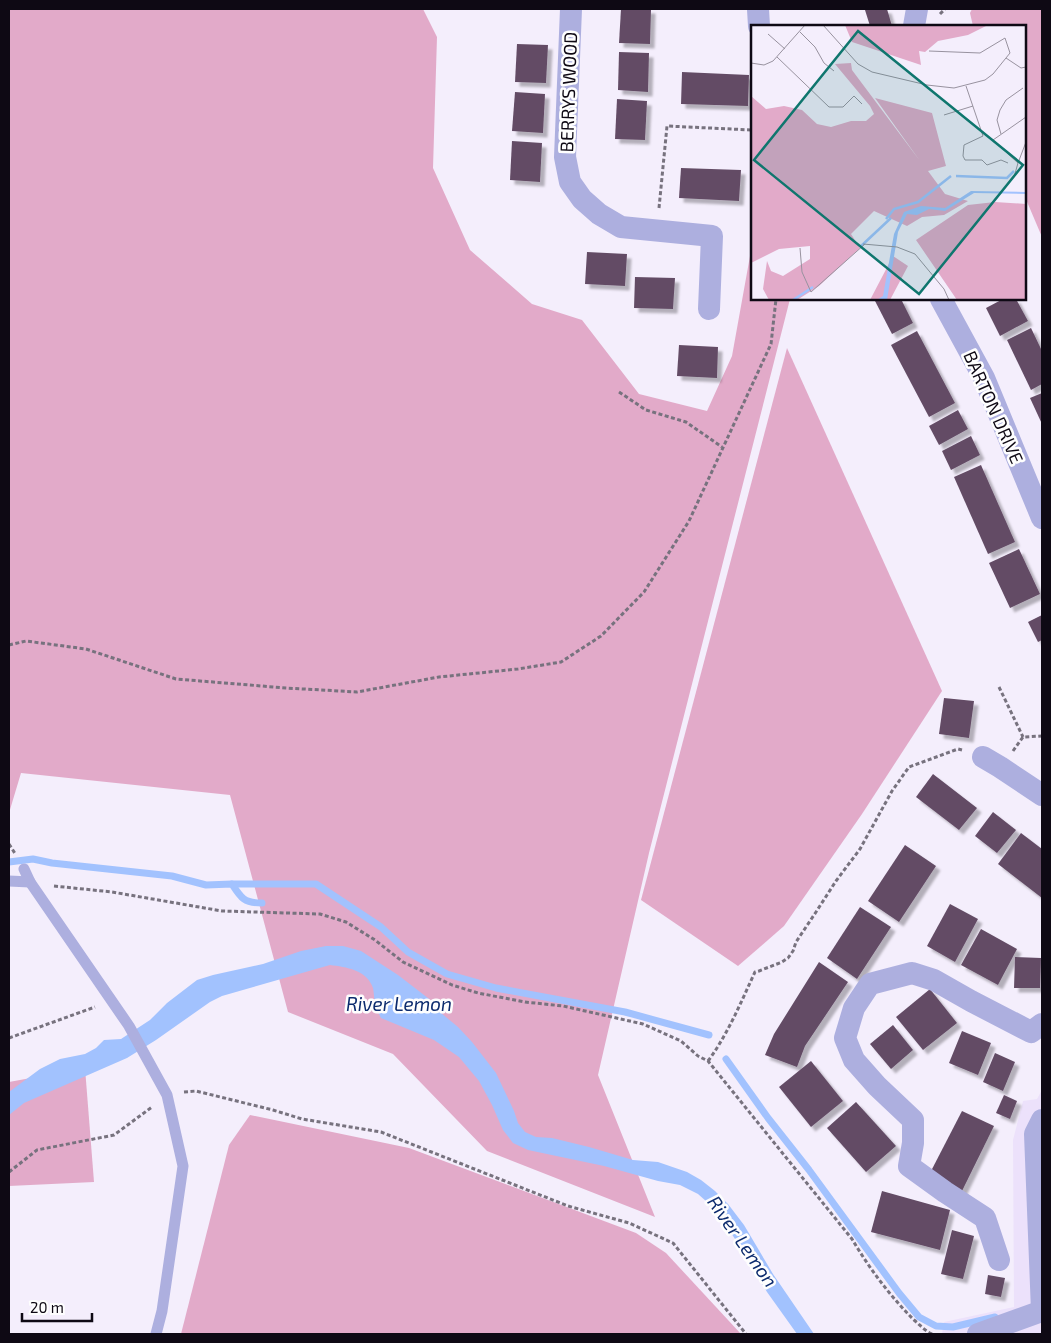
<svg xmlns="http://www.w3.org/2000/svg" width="1051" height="1343" viewBox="0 0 1051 1343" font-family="'Exo 2',sans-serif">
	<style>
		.built { fill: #ece1fb }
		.green { fill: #e2aac9 }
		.water { fill: #a2c2fe }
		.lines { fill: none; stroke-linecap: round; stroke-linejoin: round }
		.stream { stroke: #a2c2fe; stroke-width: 7 }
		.building { fill: #634c65; filter: url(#shadow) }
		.path { stroke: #77727e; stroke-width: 3; stroke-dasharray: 4 2.5; stroke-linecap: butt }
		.service { stroke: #adafdf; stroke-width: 11 }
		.minor { stroke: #adafdf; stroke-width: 22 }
		.labels { text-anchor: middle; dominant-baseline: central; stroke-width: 5; stroke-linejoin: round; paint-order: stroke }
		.street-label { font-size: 18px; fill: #0e0914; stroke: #fefefe }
		.water-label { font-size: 19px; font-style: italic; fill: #0c2b6e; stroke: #fefefe }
		.inset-river { fill: none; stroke: #a2c2fe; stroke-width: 2.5 }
		.inset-road { fill: none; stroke: #98929f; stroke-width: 1 }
		.view { fill: #0f766e; fill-opacity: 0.15; stroke: #0f766e; stroke-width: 2.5 }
		.inset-edge { fill: none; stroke: #0e0914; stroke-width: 2.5 }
	</style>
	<defs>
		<filter id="shadow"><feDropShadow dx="4.5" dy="4.5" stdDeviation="1" flood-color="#0004"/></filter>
	</defs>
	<rect width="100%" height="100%" fill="#f4eefc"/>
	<!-- built -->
	<path class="built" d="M1042,1090V1334H942L944,1322L1014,1307L1013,1140L1023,1101L1037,1099Z"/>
	<!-- green -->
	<g class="green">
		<path d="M9,9H423L437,37L433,168L470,250L532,304L582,320L639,394L707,411L732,356L752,245V299H790L649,853L598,1075L655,1217L487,1151L393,1054L288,1012L230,795L21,773L9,813Z"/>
		<path d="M972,9H1042V237L1025,197V26H973L970,13Z"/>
		<path d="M787,348L942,691L862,814L784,926L738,966L641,900Z"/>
		<path d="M85,1068L94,1182L9,1186V1082Z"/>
		<path d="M250,1115L409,1148L636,1233L666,1253L741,1334H181L229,1145Z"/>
	</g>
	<!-- water -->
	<path class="water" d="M326,946H343L361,951L398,975L437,1005L441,1013L458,1027L472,1042L496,1073L514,1111L518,1123L525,1132L536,1137L552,1138L589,1147L633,1160L658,1162L687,1172L701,1180L715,1191L728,1204L744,1225L773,1274L814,1334H797L767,1292L737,1242L716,1210L698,1194L680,1185L658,1181L604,1166L528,1150L513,1143L503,1130L492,1105L479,1081L459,1057L434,1040L381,1018C379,1014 376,1009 375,1004C374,998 374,993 373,988C367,970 346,967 330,965L222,996L210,1002L156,1040L127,1058L24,1103L9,1115V1092L40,1069L60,1059L85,1054L96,1048L104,1040L121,1039L150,1020L167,1003L197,980L213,975L263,964L301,951Z"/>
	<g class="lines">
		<!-- stream -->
		<g class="stream">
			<path d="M9,862L33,859L52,863L172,876L206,885L232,884C241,898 244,903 262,903"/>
			<path d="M232,884H316L381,927L408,952L447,974L496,988L625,1012L709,1035"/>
			<path d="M726,1059L768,1118L809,1170L899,1293L919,1317L936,1326L953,1327L995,1317"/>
		</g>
	</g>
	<!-- building -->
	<g class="building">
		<path d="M621,9H651L650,44L619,43Z"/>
		<path d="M869,9H887L892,26H870L865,10Z"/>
		<path d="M517,44L548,45L546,83L515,82Z"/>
		<path d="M619,52L649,53L648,92L618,90Z"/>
		<path d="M682,72L749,75L748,106L681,104Z"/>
		<path d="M515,92L545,94L543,133L512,131Z"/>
		<path d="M617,99L647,101L645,140L615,139Z"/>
		<path d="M512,141L542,143L540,182L510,180Z"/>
		<path d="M681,168L741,170L739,201L679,198Z"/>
		<path d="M587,252L627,254L625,286L585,284Z"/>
		<path d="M635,277L675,278L673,309L634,308Z"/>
		<path d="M874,299H901L913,323L892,334Z"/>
		<path d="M1003,299H1016L1028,321L1000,336L986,308Z"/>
		<path d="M1031,328L1042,351V384L1031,390L1007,340Z"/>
		<path d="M917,331L955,403L929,417L891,345Z"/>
		<path d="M679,345L718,347L717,378L677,376Z"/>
		<path d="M1042,393V424L1030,398Z"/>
		<path d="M958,410L968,429L939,445L929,426Z"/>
		<path d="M971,436L980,455L951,470L942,451Z"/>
		<path d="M981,465L1015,542L988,554L954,477Z"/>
		<path d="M1019,549L1040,594L1010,608L989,563Z"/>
		<path d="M1042,615V640L1038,642L1028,622Z"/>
		<path d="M944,698L974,701L969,738L939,734Z"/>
		<path d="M933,774L977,808L959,830L916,797Z"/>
		<path d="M993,812L1016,830L997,853L975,836Z"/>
		<path d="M1021,833L1042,849V898L998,864Z"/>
		<path d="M905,845L936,866L899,922L868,901Z"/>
		<path d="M950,904L978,919L955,962L927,946Z"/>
		<path d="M860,907L891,927L857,979L827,958Z"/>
		<path d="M981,929L1017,949L998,985L961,965Z"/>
		<path d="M1015,957L1041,958L1040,988H1014Z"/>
		<path d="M819,962L848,982L805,1046L797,1067L765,1055L774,1034Z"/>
		<path d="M930,989L957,1023L923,1050L896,1017Z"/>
		<path d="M893,1025L913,1050L891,1069L870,1044Z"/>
		<path d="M962,1031L991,1043L978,1075L949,1063Z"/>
		<path d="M995,1053L1015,1062L1003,1091L983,1082Z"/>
		<path d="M811,1061L843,1101L811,1127L779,1087Z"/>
		<path d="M1004,1095L1017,1101L1010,1119L996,1113Z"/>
		<path d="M856,1102L896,1146L866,1172L827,1128Z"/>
		<path d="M962,1111L994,1126L962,1191L930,1173Z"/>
		<path d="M882,1191L950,1210L940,1250L871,1232Z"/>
		<path d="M952,1230L974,1236L963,1279L941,1274Z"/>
		<path d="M988,1275L1005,1278L1001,1297L985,1294Z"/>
	</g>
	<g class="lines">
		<!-- path -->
		<g class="path">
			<path d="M940,14L945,9"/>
			<path d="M659,208L667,126L752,130"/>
			<path d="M619,392L646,410L686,422L722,447"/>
			<path d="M9,645L26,641L86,649L176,679L286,688L357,692L439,677L518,669L561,662L601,636L644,592L689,521L771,344L776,299"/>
			<path d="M999,687L1023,737"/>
			<path d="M1013,751L1023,737L1042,736"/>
			<path d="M9,844L16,855"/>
			<path d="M54,886L112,892L222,911L320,914L346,922L375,940L403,962L452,985L478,993L525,1002L563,1006L643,1024L681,1041L698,1056L708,1061L852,1239C869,1268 890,1296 914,1320C920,1325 925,1331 932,1334"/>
			<path d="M9,1038L95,1007"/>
			<path d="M708,1061C728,1034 741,1002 755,972L759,971L782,962L788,958L793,951L796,942L816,912L836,881L860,849L892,791L909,767L958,749L962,750"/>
			<path d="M184,1092L196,1091L273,1110L302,1119L381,1132L568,1206L629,1223L673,1243L746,1334"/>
			<path d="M9,1172L37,1150L114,1135L152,1107"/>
		</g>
		<!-- service -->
		<g class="service">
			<path d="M24,869L30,882L129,1026L167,1095L183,1166L162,1311L156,1334"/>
			<path d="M9,881L30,882"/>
		</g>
		<!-- minor -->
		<g class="minor">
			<path d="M571,9L565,157L570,182L582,199L599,214L621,227L712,236L709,309"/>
			<path d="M758,9L759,26"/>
			<path d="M914,26L917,9"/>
			<path d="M941,299L984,378L1042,518"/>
			<path d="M983,757L1000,767L1042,795"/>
			<path d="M999,1260L985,1218L945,1192L909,1166L913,1143V1120L877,1086L854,1060L845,1038L854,1008L870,984L912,973L934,980L971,1001L1031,1032L1042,1024"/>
			<path d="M978,1334L1042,1311L1035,1134L1042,1120"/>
		</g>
	</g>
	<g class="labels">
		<!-- street labels -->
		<g class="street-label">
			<text transform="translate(568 92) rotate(-88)">BERRYS WOOD</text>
			<text transform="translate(994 407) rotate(66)">BARTON DRIVE</text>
		</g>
		<!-- water labels -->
		<g class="water-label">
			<text x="399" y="1003">River Lemon</text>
			<text transform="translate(743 1241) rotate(55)">River Lemon</text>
		</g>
	</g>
	<!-- overview -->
	<g transform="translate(751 25)">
		<rect width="275" height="275" fill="#f4eefc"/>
		<path d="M94,0H237L217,10L187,16L174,27L168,26L170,40L101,17ZM100,38L101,45L169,136L124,73L181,88L195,141L177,146L194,169L217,176L193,190L171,192L156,201L123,186L100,209L109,223L68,261L46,275H18L12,264L16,236L20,246L32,251L59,234V221L28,224L0,238V71L15,84L33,81L51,85L66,99L80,102L100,96H115L123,89L119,81L84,39ZM244,177L275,179V275H206L165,215L217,180ZM142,231L157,241L139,275H119Z" fill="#e2aac9"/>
		<path d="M220,166L275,167V169L223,168L194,186L178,184L166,190L156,189L147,207L136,275H126L132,271L143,209L153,187L170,181L194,183Z" fill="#a2c2fe"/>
		<path class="inset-river" d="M205,151L256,153L263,146M135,194L143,184L167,177L200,151M109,222L140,193M42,275L62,262"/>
		<path class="inset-road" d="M72,0L107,39L121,47L176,60L203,63L234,55L242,49L259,28L254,13M49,7L64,22L73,38L83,46M17,9L34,24M178,26L229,28L254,13M26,32L78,82H92L103,71L111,79M255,33L270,43L275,42M0,38L13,40L22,36L54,0M215,61L232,111L213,120L212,131L214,135H231L236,140L250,135L257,138M193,90L222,81M250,109L246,95L249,85L255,75L272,63M267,138L275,117M263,152L267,138L242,115L275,92M112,219L146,222L164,229L193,264L198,275M49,223L51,247L60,267L114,219"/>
		<path class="view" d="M107,6L272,140L168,269L3,135Z"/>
		<rect width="275" height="275" class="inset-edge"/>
	</g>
	<!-- border -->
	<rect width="1051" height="1343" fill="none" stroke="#0e0914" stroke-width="20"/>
	<!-- scale -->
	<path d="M22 1313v8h70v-8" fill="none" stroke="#0e0914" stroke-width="2.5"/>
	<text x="30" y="1313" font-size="15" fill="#0e0914" stroke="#fefefe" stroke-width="4" paint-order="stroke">20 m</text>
</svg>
